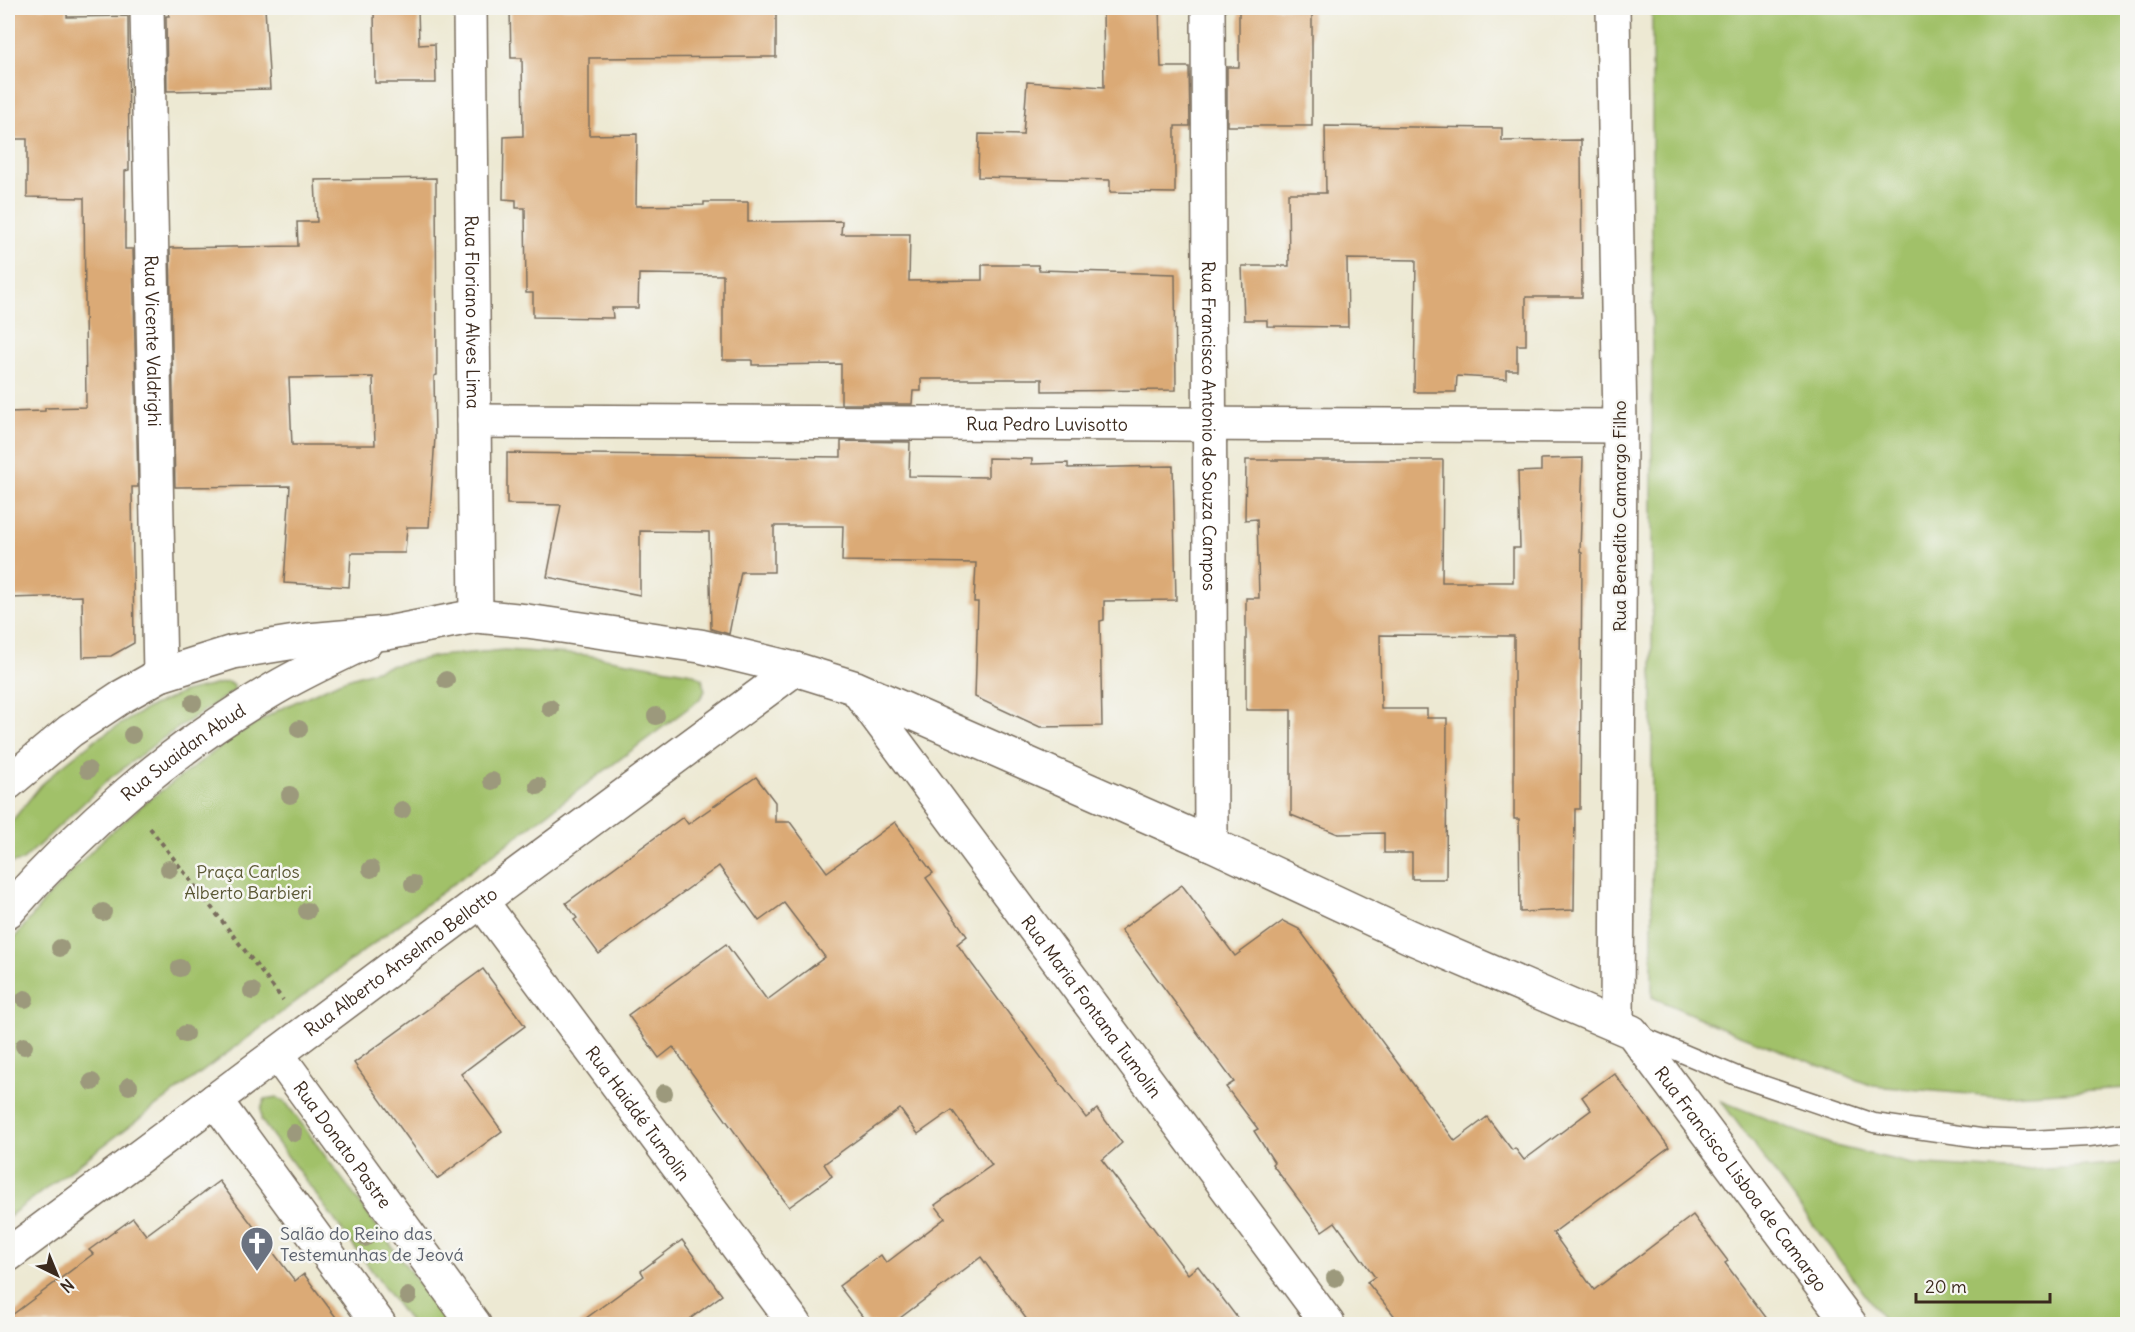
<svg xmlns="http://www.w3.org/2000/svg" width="2135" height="1332" viewBox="0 0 2135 1332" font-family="Delius,sans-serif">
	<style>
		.green { fill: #a1c169; stroke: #6e7644; stroke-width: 1.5 }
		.building { fill: #dbaa76; fill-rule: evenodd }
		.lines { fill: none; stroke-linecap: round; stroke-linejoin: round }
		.service-casing { stroke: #796d5d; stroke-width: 21 }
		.minor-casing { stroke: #796d5d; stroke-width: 36 }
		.path { stroke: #796d5d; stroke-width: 4; stroke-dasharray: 4.5 4.5; stroke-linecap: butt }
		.service { stroke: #fff; stroke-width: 18 }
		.minor { stroke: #fff; stroke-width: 33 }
		.tree { fill: #9c997c }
		.labels { text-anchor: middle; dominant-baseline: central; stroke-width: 5; stroke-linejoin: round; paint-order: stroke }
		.street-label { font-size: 18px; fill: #3b2a1e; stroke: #f6f6f2 }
		.park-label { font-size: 18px; fill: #5a5734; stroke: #f6f6f2 }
		.worship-label { font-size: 18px; fill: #5b616d; stroke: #f6f6f2; text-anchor: start }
	</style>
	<rect width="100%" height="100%" fill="#f6f6f2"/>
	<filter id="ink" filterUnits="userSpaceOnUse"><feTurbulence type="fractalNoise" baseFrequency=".0167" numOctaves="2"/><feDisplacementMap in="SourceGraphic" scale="12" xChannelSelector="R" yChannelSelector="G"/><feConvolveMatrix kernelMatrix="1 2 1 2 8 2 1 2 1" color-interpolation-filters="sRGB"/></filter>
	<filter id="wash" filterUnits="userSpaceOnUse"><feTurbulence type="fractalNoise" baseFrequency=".008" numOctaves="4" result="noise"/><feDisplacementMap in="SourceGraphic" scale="24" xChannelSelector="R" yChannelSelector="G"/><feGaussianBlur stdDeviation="1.35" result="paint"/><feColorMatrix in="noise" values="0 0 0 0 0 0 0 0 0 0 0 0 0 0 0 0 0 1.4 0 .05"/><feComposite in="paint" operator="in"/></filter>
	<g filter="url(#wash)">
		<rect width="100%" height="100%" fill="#ede9d3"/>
		<!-- green -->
		<g class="green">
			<path d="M1652,8H2127V1088L1994,1096L1873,1086L1734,1033L1652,997Z"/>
			<path d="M504,650L587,655L692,673L702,679L705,691L699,700L8,1217V946L46,899L103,839L145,803L238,734L280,709L341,681L389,666L438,656Z"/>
			<path d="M227,682L234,685V691L163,738L109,779L22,861L11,863L8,860V826L41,785L62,766L96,739L146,709L184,692Z"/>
			<path d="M277,1097L287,1104L449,1324H411L261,1120V1109L265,1099Z"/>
			<path d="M1721,1101L1835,1146L1912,1164L2021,1171L2127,1163V1324H1887Z"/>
		</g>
		<g id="blocks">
			<!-- building -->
			<g class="building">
				<path d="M8,8H67V17L128,16L129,170L125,171V249H133L138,487H132L134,643L111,656L83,657L82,596L8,598V412L45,411V408L86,407L84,198L27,197V139H8Z"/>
				<path d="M168,8H265L270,89L167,91L166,16H169Z"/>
				<path d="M374,8H418L419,45L435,44L436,83H375Z"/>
				<path d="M510,8H776V57L589,58V135L637,134L636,206L704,205V202H748V222L842,221L841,234H910L909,281L982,280V265H1038L1039,270L1175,274L1176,390L1042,391V379H921V391H913L912,404H841V364L752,365V360H723V275L639,274L638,308H612L613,318L533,317V293H526L525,208H516V200L503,199L504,137L523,136L522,58H511Z"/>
				<path d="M1103,8H1159L1161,67H1189L1190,126H1175V193L1110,192V180L978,177L979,134L1023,135L1027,82L1104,87Z"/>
				<path d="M1239,8H1312V126H1227V67H1239Z"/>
				<path d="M1325,126L1502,128V141L1581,140L1582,297H1526V345H1517V370H1506V379L1457,376L1456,392H1414L1416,260L1347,259L1348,327L1267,326V320H1244L1242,266H1289L1288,193H1326Z"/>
				<path d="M436,178L437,375L434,376L435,437L429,527H407L405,553H351L349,587L284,583L290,486L175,487L170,248L298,246L297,222H317L315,180ZM373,377L375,445H292L289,378Z"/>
				<path d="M841,441L910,442L909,476L988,477V458L1032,459V464L1068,463V468L1173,466L1176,600L1104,601V620L1100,621L1102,726L1040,727L975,697L978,602H974L976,563L842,561L843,526H774V572H741L729,634L711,629L709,532L640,531V595L547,577L561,505L507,504V453L841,457Z"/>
				<path d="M1583,458L1580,552L1582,553L1580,809H1575L1574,910L1520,912L1519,819H1514V636L1380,635L1381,709H1427V718H1447L1446,879H1412V853H1384V833L1338,834L1291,815V710H1246V598H1259L1257,519L1245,520L1246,460H1443L1442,582H1513V548H1520L1518,472L1541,471V459Z"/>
				<path d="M756,777L775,802V822H790L827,872L895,822L933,873L926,878L967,936L957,944L1086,1118L1097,1109L1122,1143L1102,1160L1188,1274L1198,1266L1242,1324H1030L981,1257L892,1324H868L839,1286L881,1255L886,1263L945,1218L935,1205L992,1165L952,1110L918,1134L900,1109L824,1164L832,1176L789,1207L673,1047L659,1058L628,1015L726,944L767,1000L825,957L784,903L759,921L719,866L599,954L574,920L577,918L566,903L683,817L688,824Z"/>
				<path d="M1182,885L1235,956L1283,921L1299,929L1455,1141L1487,1117L1512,1150L1515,1148L1524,1160L1591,1110L1582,1097L1614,1073L1669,1147L1553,1233L1594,1290L1693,1215L1728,1261L1725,1263L1771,1324H1401L1367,1282L1375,1277L1335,1222L1322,1231L1272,1164L1274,1162L1254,1131L1258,1129L1226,1087L1234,1082L1121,930Z"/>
				<path d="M483,969L525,1026L461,1074L502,1131L437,1179L354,1063Z"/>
				<path d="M219,1181L295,1281L304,1274L341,1324H8V1318L93,1254L89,1250L133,1218L146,1235Z"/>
				<path d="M682,1240L722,1295L683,1324H578L644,1276L641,1271Z"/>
			</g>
		</g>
	</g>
	<g filter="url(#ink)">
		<use href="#blocks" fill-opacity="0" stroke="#796d5d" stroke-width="1.5"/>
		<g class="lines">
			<defs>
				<path id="service" d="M1639,1035L1739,1077L1874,1123L1980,1138L2030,1140L2089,1137L2128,1132"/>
				<g id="minor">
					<path id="s1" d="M147,8L160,675"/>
					<path id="s2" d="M470,8L476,616"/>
					<path id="s3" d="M1208,8L1211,844"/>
					<path d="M1613,8L1620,426L1617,1024"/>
					<path id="s4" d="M474,421L1620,426"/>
					<path id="s5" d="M857,690L1328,1324"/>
					<path id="s6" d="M8,783L70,731L121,697L160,675L233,652L308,640L387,633L476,616L527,621L700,646L795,669L856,688L1211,844L1410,937L1632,1032L1850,1324"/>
					<path id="s7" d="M481,901L795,1324"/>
					<path id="s8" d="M8,911C81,828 173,748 269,692C300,673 334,658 366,642"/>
					<path id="s9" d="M277,1054L474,1324"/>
					<path d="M215,1100L379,1324"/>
					<path id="s10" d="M8,1255L481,901L795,669"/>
				</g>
			</defs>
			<!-- service casing -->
			<use href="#service" class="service-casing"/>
			<!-- minor casing -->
			<use href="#minor" class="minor-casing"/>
			<!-- path -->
			<path class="path" d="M150,828L283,1000"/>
			<!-- service -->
			<use href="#service" class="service"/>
			<!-- minor -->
			<use href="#minor" class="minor"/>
		</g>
		<!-- trees -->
		<g class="tree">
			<circle cx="446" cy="680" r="9"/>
			<circle cx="193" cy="703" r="9"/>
			<circle cx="550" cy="708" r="9"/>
			<circle cx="656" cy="716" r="9"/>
			<circle cx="299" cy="729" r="9"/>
			<circle cx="132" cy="735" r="9"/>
			<circle cx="88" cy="770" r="9"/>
			<circle cx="492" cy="781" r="9"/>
			<circle cx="538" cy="786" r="9"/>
			<circle cx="290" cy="795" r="9"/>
			<circle cx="402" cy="810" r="9"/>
			<circle cx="169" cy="869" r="9"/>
			<circle cx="371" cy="869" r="9"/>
			<circle cx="413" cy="884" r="9"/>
			<circle cx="307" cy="911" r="9"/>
			<circle cx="103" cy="912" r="9"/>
			<circle cx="60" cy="948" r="9"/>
			<circle cx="180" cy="968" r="9"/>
			<circle cx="252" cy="991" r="9"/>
			<circle cx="25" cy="999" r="9"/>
			<circle cx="185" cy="1034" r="9"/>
			<circle cx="24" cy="1046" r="9"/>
			<circle cx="92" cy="1082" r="9"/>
			<circle cx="129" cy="1086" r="9"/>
			<circle cx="664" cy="1093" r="9"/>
			<circle cx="294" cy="1133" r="9"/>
			<circle cx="365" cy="1238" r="9"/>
			<circle cx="1335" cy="1278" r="9"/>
			<circle cx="408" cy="1296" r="9"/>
		</g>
	</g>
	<!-- icons -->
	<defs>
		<symbol id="church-pin" viewBox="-11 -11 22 30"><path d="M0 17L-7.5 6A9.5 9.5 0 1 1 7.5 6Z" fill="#6b7280" stroke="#f6f6f2"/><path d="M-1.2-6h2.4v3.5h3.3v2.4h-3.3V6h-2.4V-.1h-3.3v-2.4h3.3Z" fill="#fff"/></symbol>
	</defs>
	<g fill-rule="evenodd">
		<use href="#church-pin" x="238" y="1224" width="38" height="52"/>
	</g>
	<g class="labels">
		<!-- street labels -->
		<g class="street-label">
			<text stroke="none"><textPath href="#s2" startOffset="304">Rua Floriano Alves Lima</textPath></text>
			<text stroke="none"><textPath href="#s1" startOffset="333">Rua Vicente Valdrighi</textPath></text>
			<text stroke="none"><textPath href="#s4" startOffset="573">Rua Pedro Luvisotto</textPath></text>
			<text stroke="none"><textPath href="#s3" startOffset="418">Rua Francisco Antonio de Souza Campos</textPath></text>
			<text transform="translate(1619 516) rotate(-90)">Rua Benedito Camargo Filho</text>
			<text stroke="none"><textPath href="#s8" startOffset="237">Rua Suaidan Abud</textPath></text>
			<text stroke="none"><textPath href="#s10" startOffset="490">Rua Alberto Anselmo Bellotto</textPath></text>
			<text stroke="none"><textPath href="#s5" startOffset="394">Rua Maria Fontana Tumolin</textPath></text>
			<text stroke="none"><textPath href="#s7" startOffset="264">Rua Haiddé Tumolin</textPath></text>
			<text stroke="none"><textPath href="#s9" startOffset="112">Rua Donato Pastre</textPath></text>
			<text stroke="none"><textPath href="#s6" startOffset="1929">Rua Francisco Lisboa de Camargo</textPath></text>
		</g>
		<!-- park labels -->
		<g class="park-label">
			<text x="248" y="871">Praça Carlos<tspan x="248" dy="21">Alberto Barbieri</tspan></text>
		</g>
		<!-- worship labels -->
		<g class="worship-label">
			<text x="280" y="1233">Salão do Reino das<tspan x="280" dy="21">Testemunhas de Jeová</tspan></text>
		</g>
	</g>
	<!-- margin -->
	<rect width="2135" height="1332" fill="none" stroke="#f6f6f2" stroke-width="30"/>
	<!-- north arrow -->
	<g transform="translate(57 1275) rotate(137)" stroke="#f6f6f2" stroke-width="4.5" paint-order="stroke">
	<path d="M0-4.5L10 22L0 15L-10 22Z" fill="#3b2a1e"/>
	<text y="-9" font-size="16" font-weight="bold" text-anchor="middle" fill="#3b2a1e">N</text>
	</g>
	<!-- scale -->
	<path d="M1916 1293v9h134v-9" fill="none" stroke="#3b2a1e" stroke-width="3"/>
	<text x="1925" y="1293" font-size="18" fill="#3b2a1e" stroke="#f6f6f2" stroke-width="4.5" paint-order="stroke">20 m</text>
</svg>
